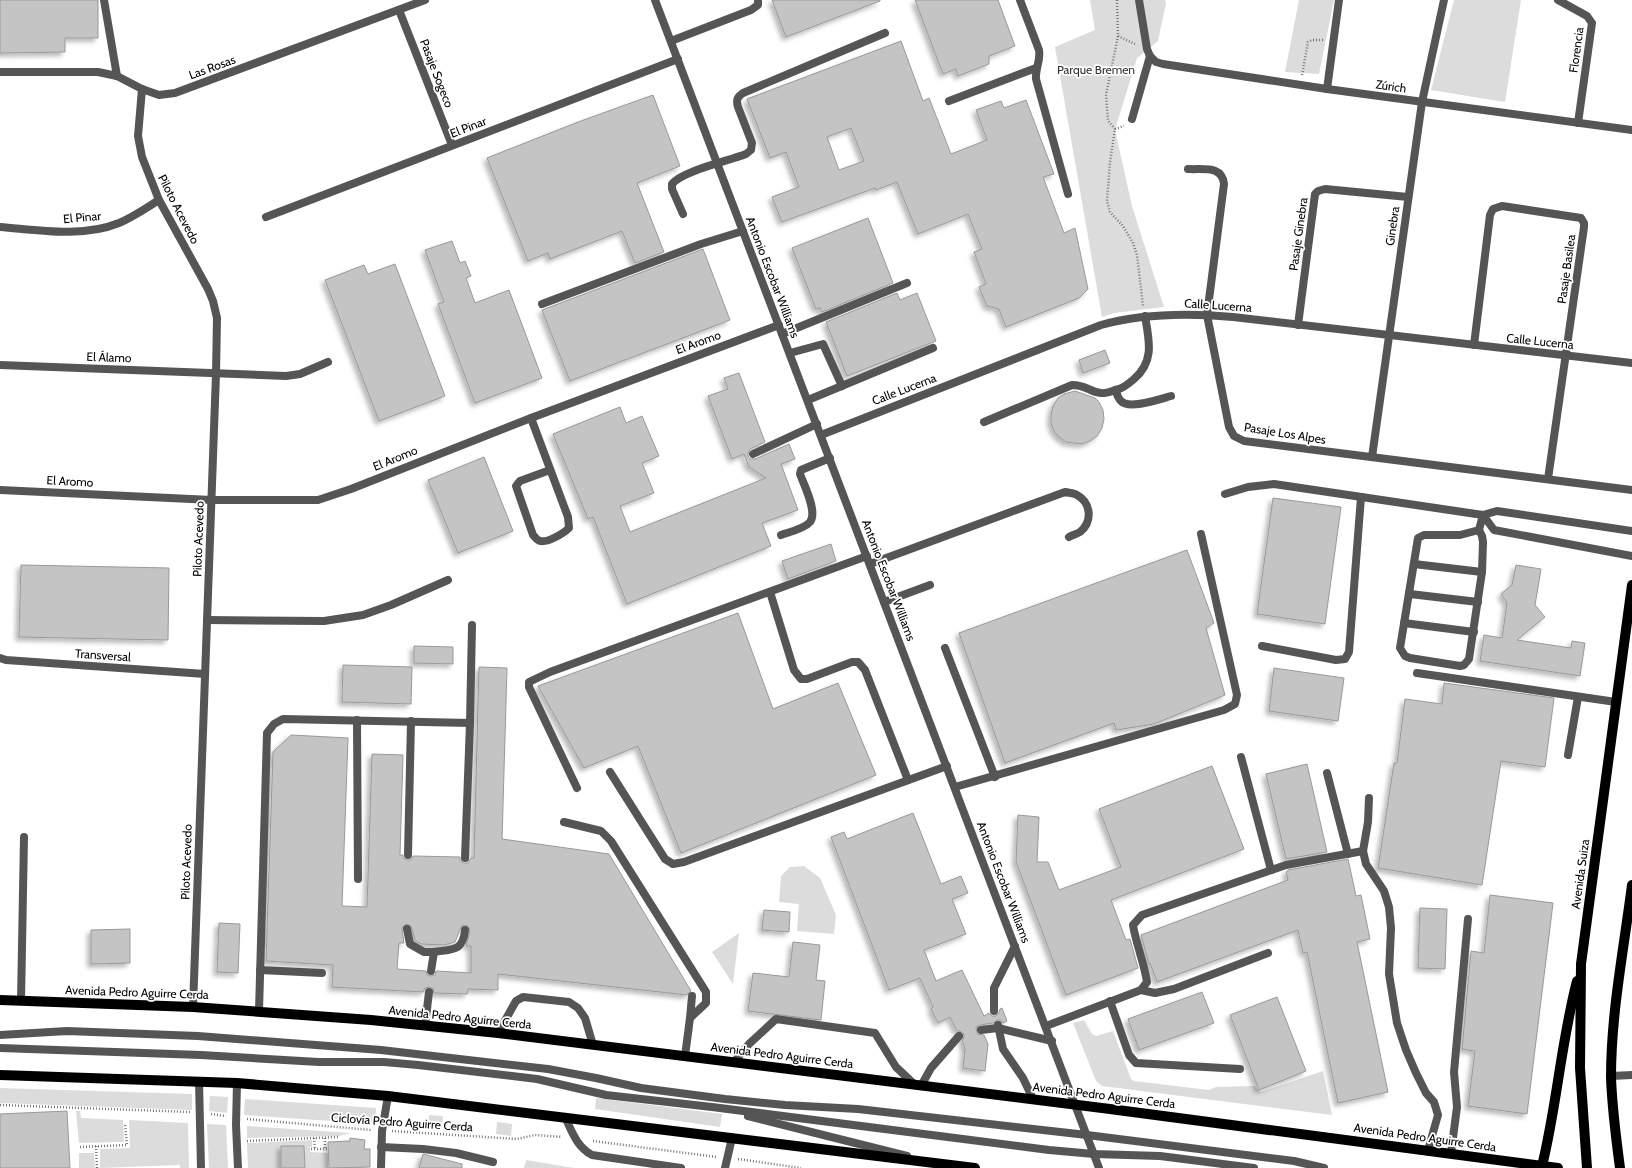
<svg xmlns="http://www.w3.org/2000/svg" width="1632" height="1168" viewBox="0 0 1632 1168" font-family="Cabin,sans-serif">
	<style>
		.green { fill: #dcdcdc }
		.building { fill: #c4c4c4; stroke: #999; fill-rule: evenodd; filter: url(#shadow) }
		.lines { fill: none; stroke-linecap: round; stroke-linejoin: round }
		.path { stroke: #777; stroke-width: 2.5; stroke-dasharray: 1 2; stroke-linecap: butt }
		.service { stroke: #555; stroke-width: 8 }
		.minor { stroke: #555; stroke-width: 8 }
		.tertiary { stroke: #555; stroke-width: 8 }
		.primary { stroke: #000; stroke-width: 10 }
		.labels { text-anchor: middle; dominant-baseline: central; stroke-width: 3.5; stroke-linejoin: round; paint-order: stroke }
		.street-label { font-size: 12px; fill: #000; stroke: #fff }
		.park-label { font-size: 12px; fill: #333; stroke: #fff }
	</style>
	<defs>
		<filter id="shadow"><feDropShadow dx="-3.5" dy="3.5" stdDeviation="2" flood-color="#0004"/></filter>
	</defs>
	<rect width="100%" height="100%" fill="#fff"/>
	<!-- green -->
	<g class="green">
		<path d="M1090,0H1165L1166,3L1158,41L1137,58L1115,130L1132,206L1164,307L1114,313L1102,317L1055,47L1095,30Z"/>
		<path d="M1299,0H1334L1319,74L1285,72Z"/>
		<path d="M1454,0H1521L1505,102L1431,90Z"/>
		<path d="M804,866L820,878L836,915L834,934L797,931L799,904L779,902L781,876L790,867Z"/>
		<path d="M739,933L733,984L712,952Z"/>
		<path d="M1084,1020L1092,1034L1096,1036L1113,1031L1131,1079L1134,1081L1209,1090L1216,1087L1254,1086L1261,1092L1323,1071L1332,1115L1102,1086L1096,1081L1073,1023Z"/>
		<path d="M0,1088L192,1094V1110L0,1103Z"/>
		<path d="M210,1096L228,1097L227,1113L209,1111Z"/>
		<path d="M596,1098L722,1114L720,1127L595,1109Z"/>
		<path d="M245,1099L376,1108L375,1124L244,1115Z"/>
		<path d="M76,1111H80L81,1118L123,1120L124,1142L79,1143Z"/>
		<path d="M429,1115L443,1116L442,1128L428,1127Z"/>
		<path d="M129,1120L188,1123L189,1168H180V1165L100,1168V1149L130,1148Z"/>
		<path d="M497,1122L512,1124L511,1136L496,1134Z"/>
		<path d="M207,1124L226,1125L228,1168H209Z"/>
		<path d="M247,1126L351,1133L339,1136L247,1138Z"/>
		<path d="M312,1140V1147H310V1152L328,1153V1168H305L304,1146H281V1168H248L247,1143Z"/>
		<path d="M79,1153H94L95,1168H79Z"/>
		<path d="M526,1160L574,1168H524Z"/>
	</g>
	<!-- building -->
	<g class="building">
		<path d="M0,0H98V38H65V52L0,53Z"/>
		<path d="M772,0H880V1L786,37Z"/>
		<path d="M915,0H998L1015,46L989,56V64L958,76L956,69L943,74Z"/>
		<path d="M901,41L923,101L929,98L951,154L987,140L976,110L1001,101L1004,108L1026,100L1054,174L1043,177L1064,233L1075,228L1088,289L1079,298L1006,327L999,309L987,306L979,287L986,284L974,252L982,249L968,214L918,234L897,182L876,190L875,188L782,222L772,197L799,187L786,152L770,158L747,99ZM851,128L864,161L839,170L827,137Z"/>
		<path d="M653,95L680,166L637,183L664,252L635,263L622,231L550,259L548,253L528,261L487,158L578,122Z"/>
		<path d="M868,218L893,283L822,312L820,308L816,309L792,248Z"/>
		<path d="M452,241L460,263L465,261L471,276L466,278L475,303L509,290L542,378L475,403L438,304L444,302L425,250Z"/>
		<path d="M703,249L730,320L570,381L542,310Z"/>
		<path d="M395,264L445,396L379,421L325,280L364,265L368,274Z"/>
		<path d="M897,293L900,300L917,293L936,341L847,376L826,322Z"/>
		<path d="M1105,350L1110,363L1083,373L1079,360Z"/>
		<path d="M739,373L765,442L750,449L748,453V456L750,459H755L789,444L795,459L781,464L798,510L762,523L771,546L627,604L593,517L588,519L553,434L620,407L626,423L642,416L659,456L642,463L654,493L620,506L630,532L766,478L749,467L744,454L732,459L708,396L728,389L724,378Z"/>
		<path d="M1075,391L1095,398L1099,402L1103,410L1104,419L1102,428L1097,436L1090,441L1082,444L1066,442L1059,437L1054,431L1051,423V415L1053,406L1058,398L1064,394Z"/>
		<path d="M484,457L513,531L458,553L428,480Z"/>
		<path d="M1273,498L1341,507L1325,624L1257,614Z"/>
		<path d="M831,544L836,561L788,579L782,561Z"/>
		<path d="M1187,550L1214,623L1206,628L1225,695L1154,724L1116,730L1114,723L1005,763L959,633Z"/>
		<path d="M21,565L169,568L168,640L19,637Z"/>
		<path d="M1516,565L1541,569L1535,605L1545,617L1517,640L1571,648L1572,641L1585,643L1580,676L1480,661L1484,635L1502,638L1507,603L1501,594L1512,585Z"/>
		<path d="M738,613L773,709L838,683L876,775L681,853L638,746L584,768L538,686Z"/>
		<path d="M414,646L453,647V664L414,663Z"/>
		<path d="M343,665L412,667L411,704L342,702Z"/>
		<path d="M479,667L507,668L502,839L609,854L691,991L687,995L498,974V990L468,989L467,994L434,993L433,988L429,987L425,988L423,992L332,987L333,965L266,961L273,752L291,735L348,738L342,906L367,907L372,754L403,755L400,855H403V858L407,860H411L413,856L460,857V861L464,863H468L471,858H474ZM406,924L411,926L415,940L421,944L444,945L455,942L461,927L463,925L468,926L470,931L466,946H471V973L436,971L435,975L431,976L427,975L426,971L397,969L399,943H404L402,928Z"/>
		<path d="M1274,668L1344,678L1338,721L1269,711Z"/>
		<path d="M1444,683L1554,698L1545,767L1501,761L1482,885L1378,868L1394,763H1397L1405,699L1442,704Z"/>
		<path d="M1307,764L1327,852L1286,859L1266,774Z"/>
		<path d="M1212,766L1244,849L1111,900L1126,940L1130,939L1138,968L1066,995L1016,862L1018,815L1039,817L1037,862H1048L1059,890L1121,867L1099,809Z"/>
		<path d="M913,813L941,884L961,876L968,893L952,899L966,934L924,950L936,981L962,970L984,1016L989,1013L992,1016H996L999,1013L1000,1009L1002,1008L1007,1021L1003,1023L1000,1020H997L993,1023L980,1025L976,1027L977,1034L984,1035L988,1044L985,1071L963,1068L965,1048L962,1041L964,1037V1034L960,1031H957L950,1017L938,1023L931,1009L933,1007L920,978L889,990L831,837L844,832L847,839Z"/>
		<path d="M1348,859L1356,896L1361,895L1370,939L1357,942L1388,1092L1338,1103L1307,952L1303,953L1298,930L1157,982L1150,963L1149,964L1141,935L1288,880L1286,872L1288,870Z"/>
		<path d="M1490,895L1553,903L1527,1114L1468,1106L1475,1051L1462,1049L1471,951L1484,953Z"/>
		<path d="M1420,908L1447,909L1445,969L1418,968Z"/>
		<path d="M764,910L790,912L789,932L762,930Z"/>
		<path d="M219,923L240,924L238,973L217,972Z"/>
		<path d="M130,929V963L91,964V930Z"/>
		<path d="M793,942L820,945L816,980L825,981L821,1020L748,1011L753,973L789,977Z"/>
		<path d="M1202,992L1214,1023L1139,1050L1128,1019Z"/>
		<path d="M1277,997L1306,1071L1259,1090L1230,1015Z"/>
		<path d="M67,1111L70,1168H0V1114Z"/>
		<path d="M350,1138L365,1140L364,1149H370V1167L329,1168L328,1142L350,1141Z"/>
		<path d="M281,1146H304L305,1168H281Z"/>
		<path d="M423,1154L462,1164V1168H419Z"/>
	</g>
	<g class="lines">
		<!-- path -->
		<g class="path">
			<path d="M1117,0L1118,36L1106,95L1108,121L1115,129L1110,162L1107,201L1110,212L1123,226L1133,243L1137,255L1143,306"/>
			<path d="M1118,36L1135,44"/>
			<path d="M1302,75L1308,42L1312,40H1323"/>
			<path d="M1115,129L1124,126"/>
			<path d="M0,1105L190,1112"/>
			<path d="M211,1114L226,1116"/>
			<path d="M247,1119L371,1130"/>
			<path d="M392,1131L517,1139L535,1135L562,1137"/>
			<path d="M314,1138L315,1149"/>
			<path d="M325,1138V1149"/>
			<path d="M247,1141L338,1137"/>
			<path d="M593,1141L717,1157"/>
			<path d="M96,1146L97,1168"/>
			<path d="M80,1147L127,1145L125,1123"/>
			<path d="M311,1149H327"/>
			<path d="M738,1159L801,1168"/>
		</g>
		<!-- service -->
		<g class="service">
			<path d="M104,0L117,76"/>
			<path d="M1020,0L1039,50C1041,60 1035,69 1036,79L1068,194"/>
			<path d="M671,41L751,10L758,5V0"/>
			<path d="M949,101L1036,68"/>
			<path d="M683,214L672,189V184C682,171 728,161 746,154L751,150L752,143L738,107C736,100 737,97 743,93L885,33"/>
			<path d="M542,304L701,244L743,231"/>
			<path d="M782,334L907,283"/>
			<path d="M790,353L823,344L842,386"/>
			<path d="M1115,390C1117,393 1118,399 1121,401C1129,410 1160,399 1171,396"/>
			<path d="M808,400L933,348"/>
			<path d="M531,418L568,517L569,528C564,533 545,545 538,540C536,539 535,537 533,535L516,486L520,481L550,470"/>
			<path d="M984,422L1072,385C1087,385 1089,392 1101,393C1106,394 1114,390 1119,389C1125,387 1129,383 1134,379C1155,361 1149,340 1145,316"/>
			<path d="M753,454L817,424"/>
			<path d="M1225,494L1248,487L1274,484L1483,515L1479,530L1482,536L1483,542L1482,572L1469,659L1464,665L1460,666L1410,658L1405,656L1400,648L1418,538L1424,535H1460L1479,530"/>
			<path d="M1632,531L1497,511L1483,515L1494,530L1632,556"/>
			<path d="M781,535C789,532 804,529 810,522C818,512 804,485 800,474L801,470L830,458"/>
			<path d="M870,564L1065,492C1069,493 1074,493 1077,495C1091,503 1093,521 1080,532C1077,534 1072,535 1069,537"/>
			<path d="M1414,564L1482,572"/>
			<path d="M770,592L794,670L801,679H807L852,662H858L865,670L908,780"/>
			<path d="M1410,594L1478,602"/>
			<path d="M884,602L930,585"/>
			<path d="M1404,623L1474,632"/>
			<path d="M1262,646L1336,660L1345,659L1349,652L1361,497"/>
			<path d="M945,648L995,777"/>
			<path d="M0,658L6,660L205,674"/>
			<path d="M1417,673L1616,702"/>
			<path d="M357,720L358,879"/>
			<path d="M1568,755L1578,697"/>
			<path d="M1241,757L1271,870"/>
			<path d="M610,772L665,859L673,864L684,862L947,766"/>
			<path d="M1327,773L1348,854"/>
			<path d="M955,787L1224,710L1235,704L1237,695L1201,534"/>
			<path d="M577,788L529,687V682L550,672L867,556"/>
			<path d="M1369,798L1368,822L1363,851L1366,864L1384,891L1389,907L1391,928L1389,974L1397,1023L1406,1050L1416,1073L1426,1093L1434,1102L1438,1115L1428,1150"/>
			<path d="M564,822L601,831L611,841L706,992V1003L690,1018L685,1056"/>
			<path d="M408,855L411,721"/>
			<path d="M465,858L470,723"/>
			<path d="M407,929L410,944L424,952H434L431,971"/>
			<path d="M434,952C452,949 463,952 465,930"/>
			<path d="M260,970L322,973"/>
			<path d="M1141,990L1155,993L1174,989L1268,953"/>
			<path d="M21,1001L24,837"/>
			<path d="M1110,1001L1129,1055L1136,1063L1240,1069"/>
			<path d="M259,1011L267,733L274,724L283,719L470,723L472,625"/>
			<path d="M994,1011V988L1015,946"/>
			<path d="M690,1018L692,996"/>
			<path d="M998,1025L1003,1049L1023,1078L1033,1099"/>
			<path d="M425,1026L429,992"/>
			<path d="M1046,1026L1141,990L1147,982C1144,962 1136,944 1133,925L1142,915L1286,865L1363,851"/>
			<path d="M981,1030L998,1028L1052,1041"/>
			<path d="M498,1033L516,1001L523,997L569,1002L578,1008L585,1018L593,1045"/>
			<path d="M0,1035L67,1031L198,1036L381,1050L548,1069L596,1078L641,1088L725,1099L785,1105L858,1109L1087,1135L1294,1161L1324,1168"/>
			<path d="M0,1048L201,1055L319,1062H384L418,1065L537,1079L606,1095L712,1107L1049,1150L1094,1154L1160,1156L1254,1168"/>
			<path d="M734,1062L749,1044L776,1019L875,1033L896,1067L915,1085"/>
			<path d="M1611,1076L1632,1075"/>
			<path d="M199,1081L201,1168"/>
			<path d="M237,1083L236,1125L238,1168"/>
			<path d="M921,1086L931,1068L959,1036"/>
			<path d="M748,1116L907,1156"/>
			<path d="M565,1117C572,1132 577,1147 592,1155L681,1168"/>
			<path d="M381,1147L423,1149L456,1153L493,1162"/>
			<path d="M1451,1153L1457,1107L1454,1072L1468,919"/>
			<path d="M381,1168L382,1131L388,1096"/>
			<path d="M725,1168L732,1138"/>
		</g>
		<!-- minor -->
		<g class="minor">
			<path d="M1558,0L1587,16L1592,23L1578,123"/>
			<path d="M399,10L452,145"/>
			<path d="M1150,56L1156,62L1163,64L1327,89L1632,130"/>
			<path d="M0,72H98L117,76L142,89L159,95L175,93L425,0"/>
			<path d="M142,89L138,136L142,157L159,200L208,289L213,301L217,318L216,374L193,1007"/>
			<path d="M1327,89L1339,0"/>
			<path d="M1132,119L1150,56L1147,49L1139,0"/>
			<path d="M1188,169C1203,170 1222,165 1224,184L1207,315L1229,427L1234,436L1244,441L1632,490"/>
			<path d="M266,217L678,59"/>
			<path d="M0,227C38,230 82,238 119,223C133,217 146,208 159,200"/>
			<path d="M1298,325L1315,194L1318,191L1325,189L1408,197"/>
			<path d="M1474,345L1490,215L1493,209L1502,206L1581,218L1584,223V227L1548,479"/>
			<path d="M0,365L286,376L300,374L328,362"/>
			<path d="M821,435L1101,325C1144,313 1188,313 1233,317L1632,363"/>
			<path d="M1372,457L1422,102L1444,0"/>
			<path d="M0,490L212,500H318L351,489L531,418L779,325"/>
			<path d="M207,620L324,621L363,615L391,605L448,580"/>
		</g>
		<!-- tertiary -->
		<path class="tertiary" d="M655,0L1099,1168"/>
		<!-- primary -->
		<g class="primary">
			<path d="M0,1000L193,1007L371,1020L498,1033L1110,1109L1558,1168"/>
			<path d="M0,1075L237,1083L388,1096L975,1168"/>
			<path d="M1542,1166C1557,1105 1561,1042 1577,981"/>
			<path d="M1587,1168L1580,1068L1581,964L1632,585"/>
			<path d="M1620,1168C1616,1138 1612,1107 1611,1077C1611,1013 1624,948 1632,885"/>
		</g>
	</g>
	<g class="labels">
		<!-- street labels -->
		<g class="street-label">
			<text transform="translate(1576 50) rotate(-82)">Florencia</text>
			<text transform="translate(212 67) rotate(-20)">Las Rosas</text>
			<text transform="translate(437 73) rotate(69)">Pasaje Sogeco</text>
			<text transform="translate(1391 86) rotate(8)">Zúrich</text>
			<text transform="translate(468 127) rotate(-21)">El Pinar</text>
			<text transform="translate(179 209) rotate(63)">Piloto Acevedo</text>
			<text transform="translate(82 217) rotate(-5)">El Pinar</text>
			<text transform="translate(1392 226) rotate(-82)">Ginebra</text>
			<text transform="translate(1298 234) rotate(-82)">Pasaje Ginebra</text>
			<text transform="translate(1566 269) rotate(-82)">Pasaje Basilea</text>
			<text transform="translate(773 277) rotate(69)">Antonio Escobar Williams</text>
			<text transform="translate(1218 305) rotate(4)">Calle Lucerna</text>
			<text transform="translate(1540 341) rotate(6)">Calle Lucerna</text>
			<text transform="translate(698 342) rotate(-20)">El Aromo</text>
			<text transform="translate(109 357) rotate(2)">El Álamo</text>
			<text transform="translate(904 389) rotate(-21)">Calle Lucerna</text>
			<text transform="translate(1285 433) rotate(9)">Pasaje Los Alpes</text>
			<text transform="translate(395 458) rotate(-22)">El Aromo</text>
			<text transform="translate(70 481) rotate(3)">El Aromo</text>
			<text transform="translate(198 539) rotate(-88)">Piloto Acevedo</text>
			<text transform="translate(889 580) rotate(69)">Antonio Escobar Williams</text>
			<text transform="translate(103 655) rotate(4)">Transversal</text>
			<text transform="translate(186 862) rotate(-88)">Piloto Acevedo</text>
			<text transform="translate(1580 874) rotate(-82)">Avenida Suiza</text>
			<text transform="translate(1004 882) rotate(69)">Antonio Escobar Williams</text>
			<text transform="translate(137 992) rotate(2)">Avenida Pedro Aguirre Cerda</text>
			<text transform="translate(460 1017) rotate(6)">Avenida Pedro Aguirre Cerda</text>
			<text transform="translate(782 1055) rotate(7)">Avenida Pedro Aguirre Cerda</text>
			<text transform="translate(1104 1095) rotate(7)">Avenida Pedro Aguirre Cerda</text>
			<text transform="translate(402 1122) rotate(4)">Ciclovía Pedro Aguirre Cerda</text>
			<text transform="translate(1425 1137) rotate(8)">Avenida Pedro Aguirre Cerda</text>
		</g>
		<!-- park labels -->
		<g class="park-label">
			<text x="1096" y="69">Parque Bremen</text>
		</g>
	</g>
</svg>
